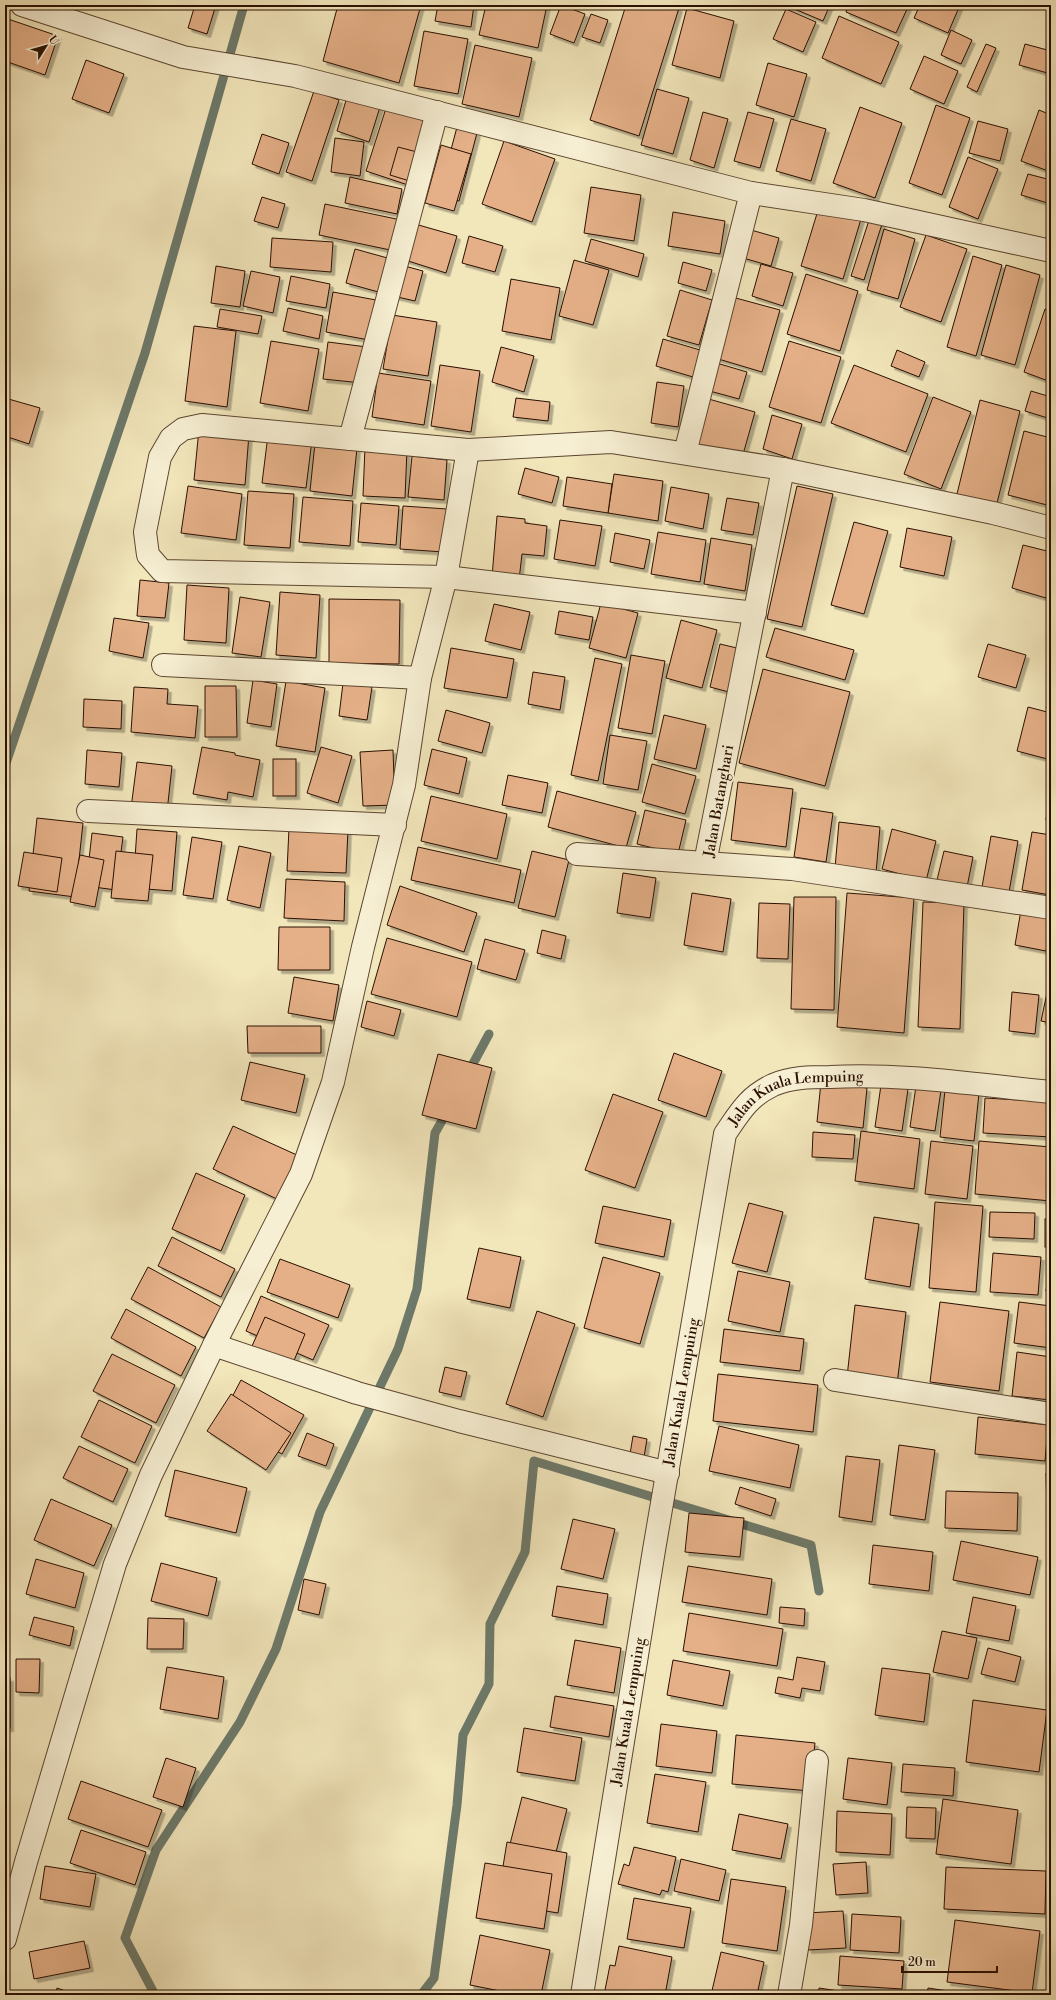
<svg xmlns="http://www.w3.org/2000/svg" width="1056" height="2000" viewBox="0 0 1056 2000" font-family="'Libre Bodoni',serif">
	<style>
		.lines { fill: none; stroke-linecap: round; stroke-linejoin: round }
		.stream { stroke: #6d796a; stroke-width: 9 }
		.building { fill: #e5b088; stroke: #290f00; filter: url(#shadow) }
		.minor-casing { stroke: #5b452f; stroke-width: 24 }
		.minor { stroke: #f7efd3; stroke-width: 22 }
		.labels { text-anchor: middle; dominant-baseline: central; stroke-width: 4; stroke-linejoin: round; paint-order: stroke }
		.street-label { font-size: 15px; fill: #290f00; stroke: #f7efd3 }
	</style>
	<defs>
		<filter id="shadow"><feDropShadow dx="3.5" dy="3.5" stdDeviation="0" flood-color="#0004"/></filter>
	</defs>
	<rect width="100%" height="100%" fill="#f2e6bb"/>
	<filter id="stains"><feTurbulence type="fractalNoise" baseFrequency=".005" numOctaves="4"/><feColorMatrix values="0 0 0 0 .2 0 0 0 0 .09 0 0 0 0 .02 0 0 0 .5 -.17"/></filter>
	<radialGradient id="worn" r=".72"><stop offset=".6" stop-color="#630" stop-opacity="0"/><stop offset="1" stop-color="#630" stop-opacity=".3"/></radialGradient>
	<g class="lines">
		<!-- stream -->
		<g class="stream">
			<path d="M5,766L145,353L244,5"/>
			<path d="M468,1073L489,1034"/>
			<path d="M155,1995L125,1938L156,1850L240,1722L276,1649L320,1512L398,1349L417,1289L435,1133L448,1110"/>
			<path d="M421,1995L434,1978L457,1805L463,1735L489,1684L490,1624L525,1552L534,1461L811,1545L819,1591"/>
		</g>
	</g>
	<!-- building -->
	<g class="building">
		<path d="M195,5H216L207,34L188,28Z"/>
		<path d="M338,5H421L399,83L323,61Z"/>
		<path d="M438,5H474L471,27L435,21Z"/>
		<path d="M486,5H547L538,48L479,35Z"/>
		<path d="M561,5L585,14L574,43L550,34Z"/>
		<path d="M626,5H668L679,8L639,136L590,120Z"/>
		<path d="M785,5H830L823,21Z"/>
		<path d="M848,5H904L908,7L896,33L846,12Z"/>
		<path d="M920,5H960L948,33L914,18Z"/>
		<path d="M687,8L734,21L720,78L672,65Z"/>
		<path d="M786,9L816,22L803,52L773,39Z"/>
		<path d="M591,14L608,20L600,43L582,37Z"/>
		<path d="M839,16L899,42L881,84L822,58Z"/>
		<path d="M5,18L58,36L45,75L5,61Z"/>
		<path d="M951,30L972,40L961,64L941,55Z"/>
		<path d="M424,31L468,39L458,94L414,86Z"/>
		<path d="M986,44L996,48L977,92L967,87Z"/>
		<path d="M1025,44L1051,51V74L1019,65Z"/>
		<path d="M475,45L532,58L519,117L462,104Z"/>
		<path d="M924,56L958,71L944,104L910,89Z"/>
		<path d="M86,60L124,74L109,113L72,99Z"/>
		<path d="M768,63L807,74L794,117L756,105Z"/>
		<path d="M657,89L689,98L673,154L641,145Z"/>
		<path d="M314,91L339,100L312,181L286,172Z"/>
		<path d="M347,97L380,107L369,142L337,131Z"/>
		<path d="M387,105L429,118L408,185L366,171Z"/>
		<path d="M936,105L970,118L942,195L909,183Z"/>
		<path d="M860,107L902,123L875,198L833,183Z"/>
		<path d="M1039,110L1051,115V172L1021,161Z"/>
		<path d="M703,112L728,119L714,168L690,160Z"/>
		<path d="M748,112L774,119L760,168L734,161Z"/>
		<path d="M791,119L826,129L811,181L776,171Z"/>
		<path d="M978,121L1008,129L1000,161L969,153Z"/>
		<path d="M457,127L477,133L459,201L439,195Z"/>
		<path d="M262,134L289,143L279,174L252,164Z"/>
		<path d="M335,138L364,142L360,176L331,172Z"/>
		<path d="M504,141L555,159L532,222L482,204Z"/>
		<path d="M441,145L471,154L454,211L425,203Z"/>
		<path d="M398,147L421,153L413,182L390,175Z"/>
		<path d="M968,157L998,169L978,219L949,207Z"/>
		<path d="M1028,174L1051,180V204L1021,195Z"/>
		<path d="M350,177L402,189L397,214L345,203Z"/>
		<path d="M591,187L641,195L634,241L584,233Z"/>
		<path d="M262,197L285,204L278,228L254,221Z"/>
		<path d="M325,204L401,220L395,251L319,235Z"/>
		<path d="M819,207L861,219L843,279L801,266Z"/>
		<path d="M673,212L725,221L720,254L668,246Z"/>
		<path d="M870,217L883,221L864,280L851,276Z"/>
		<path d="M415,224L457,236L446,273L405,260Z"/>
		<path d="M884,229L915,239L898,299L867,290Z"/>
		<path d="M751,230L779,238L771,266L743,258Z"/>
		<path d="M926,235L967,249L941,322L900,307Z"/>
		<path d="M469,236L503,246L495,272L462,263Z"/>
		<path d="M272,238L333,242L331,272L270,267Z"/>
		<path d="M591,239L644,254L638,277L585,261Z"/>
		<path d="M355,249L391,259L382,293L346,283Z"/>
		<path d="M973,256L1002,265L976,356L947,347Z"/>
		<path d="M574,260L609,270L593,325L559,316Z"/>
		<path d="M683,262L712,270L706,291L678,283Z"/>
		<path d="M761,264L793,273L783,306L752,296Z"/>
		<path d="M401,265L423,271L415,301L393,296Z"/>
		<path d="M1006,265L1040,275L1015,365L981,355Z"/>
		<path d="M216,266L245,271L240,307L211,303Z"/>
		<path d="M251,271L280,277L273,313L243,306Z"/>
		<path d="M806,274L858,291L840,351L787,334Z"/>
		<path d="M291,276L330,284L326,308L286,301Z"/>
		<path d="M511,279L560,288L551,340L502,331Z"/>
		<path d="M680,290L712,300L699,345L667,336Z"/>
		<path d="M333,292L376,300L369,340L326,332Z"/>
		<path d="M732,297L780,310L762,372L715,358Z"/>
		<path d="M288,308L323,316L319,339L283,331Z"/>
		<path d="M220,309L262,316L258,334L217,327Z"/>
		<path d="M1045,309L1051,311V382L1024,372Z"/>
		<path d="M392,315L437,322L428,376L383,369Z"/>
		<path d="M194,326L236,331L227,407L185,401Z"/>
		<path d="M663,339L700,350L693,377L656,366Z"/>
		<path d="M271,341L319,349L308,411L260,403Z"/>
		<path d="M789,341L841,357L821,423L769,407Z"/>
		<path d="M328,342L367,347L362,383L323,379Z"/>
		<path d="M501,347L534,356L524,392L492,382Z"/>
		<path d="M897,350L925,362L919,377L891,366Z"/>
		<path d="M713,362L747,372L739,399L706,390Z"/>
		<path d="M440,365L480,371L471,432L431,426Z"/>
		<path d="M854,365L928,394L906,452L831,423Z"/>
		<path d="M378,373L431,381L424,425L372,417Z"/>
		<path d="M657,382L684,386L678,427L651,423Z"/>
		<path d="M1031,391L1051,397V419L1025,411Z"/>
		<path d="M933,397L971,412L941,489L904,474Z"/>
		<path d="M5,398L40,408L29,444L5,436Z"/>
		<path d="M516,398L550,402L548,421L513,417Z"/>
		<path d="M705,398L755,412L742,458L691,443Z"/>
		<path d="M980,400L1020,411L996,507L956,498Z"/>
		<path d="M772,415L802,424L792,459L763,449Z"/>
		<path d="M199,429L249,434L245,485L194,480Z"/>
		<path d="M1024,431L1051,438V506L1008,495Z"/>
		<path d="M268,435L312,440L306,488L262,483Z"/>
		<path d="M315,443L357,448L352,496L310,491Z"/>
		<path d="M365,447L407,449L405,498L363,496Z"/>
		<path d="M412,456L447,460L444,500L408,497Z"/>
		<path d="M525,468L559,477L552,503L518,494Z"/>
		<path d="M614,474L663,481L658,521L608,513Z"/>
		<path d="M567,477L612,484L608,513L563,506Z"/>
		<path d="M188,486L242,494L236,540L181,533Z"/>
		<path d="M797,486L833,494L802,627L767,619Z"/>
		<path d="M671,487L709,494L703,529L665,521Z"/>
		<path d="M248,491L294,494L290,548L244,545Z"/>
		<path d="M303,497L353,501L350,546L299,542Z"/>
		<path d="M727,498L759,503L753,535L721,530Z"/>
		<path d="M361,503L399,506L396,545L358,542Z"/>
		<path d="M403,506L447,509L444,552L400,549Z"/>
		<path d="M497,516L525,519V523L547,526L544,556L522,554L519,580L492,577Z"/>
		<path d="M560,520L602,526L595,566L554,559Z"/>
		<path d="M854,522L888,531L864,614L831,605Z"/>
		<path d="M907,528L952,537L944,576L900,567Z"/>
		<path d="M658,532L706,540L700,582L651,574Z"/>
		<path d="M615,533L650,540L644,569L610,562Z"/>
		<path d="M711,538L752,545L745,591L704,584Z"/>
		<path d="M1023,545L1051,552V579L1046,598L1012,588Z"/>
		<path d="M140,580L169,583L165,618L137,616Z"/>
		<path d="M187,585L229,588L226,643L184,640Z"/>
		<path d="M280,592L320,595L316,658L276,655Z"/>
		<path d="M240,597L270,602L261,657L232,653Z"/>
		<path d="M329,599L400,600L399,664L329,663Z"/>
		<path d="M601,603L638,613L626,658L589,648Z"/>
		<path d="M494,604L530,612L521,650L485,641Z"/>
		<path d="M559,611L593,617L589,640L555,634Z"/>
		<path d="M114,618L149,623L143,658L109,651Z"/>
		<path d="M681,620L717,630L702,688L666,678Z"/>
		<path d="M775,628L854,650L845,680L766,657Z"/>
		<path d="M720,644L741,649L729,692L710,687Z"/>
		<path d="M988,644L1026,655L1016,688L978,677Z"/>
		<path d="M451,648L514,659L507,698L444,688Z"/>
		<path d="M631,655L665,661L652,734L618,728Z"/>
		<path d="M595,658L622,664L598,781L571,775Z"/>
		<path d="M763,669L850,692L825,786L739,763Z"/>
		<path d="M533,672L565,677L560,710L528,704Z"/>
		<path d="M253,680L277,684L271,727L247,723Z"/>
		<path d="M286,681L325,688L315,752L276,746Z"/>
		<path d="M343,683L372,687L367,720L339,716Z"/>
		<path d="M1051,683V709L1046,708Z"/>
		<path d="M205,686H236L237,737H205Z"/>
		<path d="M134,687L168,689L167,704L198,706L195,738L131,732Z"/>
		<path d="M84,699L122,701L121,729L83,727Z"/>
		<path d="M1028,707L1051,713V760L1017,751Z"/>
		<path d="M446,710L490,723L482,753L438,741Z"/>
		<path d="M664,715L706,725L696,769L654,759Z"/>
		<path d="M610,735L647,741L638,790L603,784Z"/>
		<path d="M202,747L235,753V755L260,760L253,797L228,792L227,800L193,794Z"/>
		<path d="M321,747L352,756L338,803L307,793Z"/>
		<path d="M432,749L467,758L459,794L424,785Z"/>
		<path d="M87,750L122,753L119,787L85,784Z"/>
		<path d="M393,750L395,805L363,806L360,752Z"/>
		<rect x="273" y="759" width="23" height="37"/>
		<path d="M137,762L172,766L167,812L131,808Z"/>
		<path d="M652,764L696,776L685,814L642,802Z"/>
		<path d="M508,775L548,783L542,813L502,805Z"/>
		<path d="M738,782L793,789L786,847L731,840Z"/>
		<path d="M1051,784V821L1046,820Z"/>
		<path d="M557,791L636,812L626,848L548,827Z"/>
		<path d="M431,796L507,814L497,859L421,841Z"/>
		<path d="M801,808L833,813L826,862L794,857Z"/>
		<path d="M645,810L686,820L678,854L637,844Z"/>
		<path d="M37,818L83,823L75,897L29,891Z"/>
		<path d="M839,822L880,827L876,873L835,868Z"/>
		<path d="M289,828L348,830L346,873L287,871Z"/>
		<path d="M137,829L177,832L172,891L133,888Z"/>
		<path d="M892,829L936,841L926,881L882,869Z"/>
		<path d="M1032,832L1051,835L1050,895L1022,890Z"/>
		<path d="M92,833L123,837L116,890L86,886Z"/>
		<path d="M991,836L1018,841L1009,892L982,887Z"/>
		<path d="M192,837L222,842L213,899L183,895Z"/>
		<path d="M239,846L271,853L260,908L227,900Z"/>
		<path d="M418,847L521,870L514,903L411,880Z"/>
		<path d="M116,851L153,855L148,901L111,898Z"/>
		<path d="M532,851L569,860L555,917L518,908Z"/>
		<path d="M944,851L973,857L967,887L937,880Z"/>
		<path d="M24,852L62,858L57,892L18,886Z"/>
		<path d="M80,855L104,860L95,907L70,902Z"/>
		<path d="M623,873L656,878L650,918L617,913Z"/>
		<path d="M286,879L345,882L344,921L284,918Z"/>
		<path d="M400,886L477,913L464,952L387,925Z"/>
		<path d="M692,893L731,899L723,952L684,945Z"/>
		<path d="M847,893L914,898L904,1033L837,1027Z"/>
		<path d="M794,897H836L834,1010L791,1009Z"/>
		<path d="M923,902L964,903L960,1029L918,1027Z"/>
		<path d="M759,903L790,904L788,959L757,958Z"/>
		<path d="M1021,910L1051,916V952L1015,945Z"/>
		<path d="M279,927H330V970H278Z"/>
		<path d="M542,930L566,936L561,959L537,953Z"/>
		<path d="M387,938L472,962L457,1017L371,994Z"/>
		<path d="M485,939L525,950L516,980L477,969Z"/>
		<path d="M1051,974V1023L1041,1021Z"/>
		<path d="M294,977L339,985L333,1021L288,1013Z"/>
		<path d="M1012,992L1039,995L1035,1034L1009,1031Z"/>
		<path d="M367,1001L401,1010L394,1036L361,1027Z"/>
		<path d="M247,1026H321V1053H248Z"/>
		<path d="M674,1053L722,1071L706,1117L658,1100Z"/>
		<path d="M438,1054L492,1068L476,1129L422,1115Z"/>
		<path d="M250,1062L305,1075L296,1113L241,1100Z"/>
		<path d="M821,1082L867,1088L863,1128L817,1122Z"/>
		<path d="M881,1085L908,1089L902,1131L875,1127Z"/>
		<path d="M916,1086L941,1090L935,1131L910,1127Z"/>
		<path d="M945,1090L979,1093L974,1141L940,1137Z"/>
		<path d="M613,1094L663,1112L635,1188L585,1170Z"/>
		<path d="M985,1098L1051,1102V1137L983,1133Z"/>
		<path d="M233,1126L299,1156L279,1200L213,1169Z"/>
		<path d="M861,1131L920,1139L914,1189L855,1181Z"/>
		<path d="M813,1132L855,1135L853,1159L812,1157Z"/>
		<path d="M931,1141L973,1146L967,1199L925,1194Z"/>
		<path d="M979,1141L1051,1147V1201L975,1194Z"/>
		<path d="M196,1173L245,1195L221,1251L172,1229Z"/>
		<path d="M935,1202L983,1206L976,1292L929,1288Z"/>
		<path d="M749,1203L783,1212L767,1272L732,1263Z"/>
		<path d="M603,1206L671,1220L664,1257L595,1243Z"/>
		<path d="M990,1212L1035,1213L1034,1239L989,1237Z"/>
		<path d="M874,1217L919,1224L910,1287L865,1279Z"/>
		<rect x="1045" y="1219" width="6" height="28"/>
		<path d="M172,1237L235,1269L221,1297L158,1266Z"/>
		<path d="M479,1248L521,1257L510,1308L467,1299Z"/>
		<path d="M993,1253L1041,1257L1038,1295L990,1292Z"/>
		<path d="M1051,1256V1292L1046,1291Z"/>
		<path d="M603,1257L660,1273L640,1344L584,1328Z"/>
		<path d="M280,1259L350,1285L338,1318L267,1292Z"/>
		<path d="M148,1267L221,1307L204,1338L131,1299Z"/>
		<path d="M738,1271L790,1282L780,1332L728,1321Z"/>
		<path d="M261,1296L329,1325L313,1360L246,1331Z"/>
		<path d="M940,1302L1009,1311L999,1391L930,1382Z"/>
		<path d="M1019,1302L1051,1306V1348L1014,1343Z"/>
		<path d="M855,1305L906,1312L897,1384L847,1377Z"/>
		<path d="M126,1309L196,1347L181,1376L111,1338Z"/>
		<path d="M537,1311L575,1324L543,1417L506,1404Z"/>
		<path d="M265,1317L305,1334L293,1363L252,1346Z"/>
		<path d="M724,1329L804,1339L800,1371L720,1362Z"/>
		<path d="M1017,1352L1051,1357V1400L1012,1396Z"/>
		<path d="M112,1354L175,1385L156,1423L93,1391Z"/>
		<path d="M445,1367L467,1372L461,1397L439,1392Z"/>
		<path d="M718,1374L818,1385L813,1432L713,1421Z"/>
		<path d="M241,1380L304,1415L282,1454L220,1420Z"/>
		<path d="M231,1394L291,1433L266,1470L207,1431Z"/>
		<path d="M99,1400L152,1426L135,1463L81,1437Z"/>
		<path d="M978,1417L1048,1425L1045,1461L975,1454Z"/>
		<path d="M719,1426L799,1445L790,1488L709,1471Z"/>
		<path d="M307,1433L334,1444L326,1466L298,1456Z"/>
		<path d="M633,1436L647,1439L644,1457L630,1454Z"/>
		<path d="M899,1445L935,1450L925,1520L890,1515Z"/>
		<path d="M79,1446L128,1469L113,1502L63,1478Z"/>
		<path d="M846,1456L880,1460L872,1522L839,1517Z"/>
		<path d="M175,1470L247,1488L236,1533L165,1516Z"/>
		<path d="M1046,1473H1051V1511H1047Z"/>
		<path d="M740,1487L776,1499L771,1516L735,1504Z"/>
		<path d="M946,1491L1018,1493L1017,1531L945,1528Z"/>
		<path d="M51,1499L112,1525L94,1566L34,1540Z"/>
		<path d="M689,1513L744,1518L740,1557L685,1552Z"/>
		<path d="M573,1519L615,1529L603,1579L561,1569Z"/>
		<path d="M961,1541L1038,1557L1030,1595L953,1580Z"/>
		<path d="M873,1545L933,1552L929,1591L869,1584Z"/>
		<path d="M36,1559L84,1573L75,1608L26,1594Z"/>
		<path d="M161,1563L217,1578L208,1616L151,1601Z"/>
		<path d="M688,1566L772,1579L767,1615L682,1602Z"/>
		<path d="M304,1579L326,1584L319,1615L298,1610Z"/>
		<path d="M557,1586L608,1594L603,1625L552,1616Z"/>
		<path d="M973,1597L1016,1606L1009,1641L966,1633Z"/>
		<path d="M780,1607L805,1609L804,1626L779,1623Z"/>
		<path d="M689,1613L783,1629L777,1666L683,1651Z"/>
		<path d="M34,1617L74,1627L70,1646L29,1635Z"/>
		<path d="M148,1618L184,1619L183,1649H147Z"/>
		<path d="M942,1631L977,1638L968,1679L933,1672Z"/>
		<path d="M575,1640L621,1648L614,1693L567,1685Z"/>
		<path d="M988,1648L1021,1657L1015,1682L981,1674Z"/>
		<path d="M797,1657L825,1662L820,1691L802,1688L800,1698L775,1693L778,1677L793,1680Z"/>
		<path d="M16,1659H40L39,1693L16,1692Z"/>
		<path d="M673,1660L730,1671L723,1706L667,1695Z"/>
		<path d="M167,1667L224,1677L218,1719L160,1709Z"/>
		<path d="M882,1668L930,1674L924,1722L875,1715Z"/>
		<rect x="5" y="1678" width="5" height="50"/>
		<path d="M555,1696L614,1706L609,1737L550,1727Z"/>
		<path d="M973,1700L1047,1710L1039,1772L966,1762Z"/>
		<path d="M661,1724L717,1731L712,1773L656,1766Z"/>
		<path d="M524,1728L582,1738L575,1781L517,1772Z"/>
		<path d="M736,1735L815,1743L810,1791L732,1784Z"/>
		<path d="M166,1758L196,1768L183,1807L153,1797Z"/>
		<path d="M848,1758L892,1763L887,1805L843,1799Z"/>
		<path d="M903,1764L955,1768L953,1796L901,1792Z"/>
		<path d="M655,1774L706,1782L698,1832L647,1823Z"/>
		<path d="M81,1781L162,1810L148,1847L68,1819Z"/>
		<path d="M522,1797L567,1809L554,1860L509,1848Z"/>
		<path d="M943,1799L1018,1810L1011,1864L936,1854Z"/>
		<path d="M907,1807L936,1808L935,1839L906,1838Z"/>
		<path d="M837,1811L892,1814L890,1855L836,1852Z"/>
		<path d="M739,1814L788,1824L781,1859L732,1850Z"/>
		<path d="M81,1830L146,1852L135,1885L70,1863Z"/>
		<path d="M507,1842L567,1853L558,1913L497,1903Z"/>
		<path d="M634,1847L676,1857L668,1892L662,1890L660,1895L618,1884L624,1864L629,1866Z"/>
		<path d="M681,1859L726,1870L719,1901L674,1891Z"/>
		<path d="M866,1862L868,1893L836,1895L833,1864Z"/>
		<path d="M485,1863L552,1874L544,1929L476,1918Z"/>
		<path d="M45,1866L96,1874L90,1907L40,1899Z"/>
		<path d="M946,1867L1046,1871L1045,1914L944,1909Z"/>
		<path d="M731,1879L786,1887L777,1951L722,1943Z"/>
		<path d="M634,1898L691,1908L684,1948L627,1939Z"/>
		<path d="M843,1911L846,1948L808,1950L806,1913Z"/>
		<path d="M852,1914L901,1917L899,1953L850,1950Z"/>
		<path d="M955,1920L1040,1931L1032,1993L947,1982Z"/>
		<path d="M480,1935L550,1950L541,1995H520L470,1985Z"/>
		<path d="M84,1941L90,1968L34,1979L29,1952Z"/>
		<path d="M619,1946L672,1957L665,1995H604L610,1965L615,1966Z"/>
		<path d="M721,1952L764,1962L757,1995H711Z"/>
		<path d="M840,1956L904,1961L902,1989L838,1985Z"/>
		<path d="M57,1988L77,1995H55Z"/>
		<path d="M819,1988L865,1995H818Z"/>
		<path d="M928,1988L975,1995H927Z"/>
	</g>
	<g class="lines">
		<defs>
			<g id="minor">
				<path d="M22,5L183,57L295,76L751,193L864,210L1051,251"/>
				<path d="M350,439L437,112"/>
				<path d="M685,453L751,193"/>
				<path d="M783,469L705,863L792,869L1051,908"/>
				<path d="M755,613L446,577L162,571L148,555L145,532L160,457L171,438L183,429L202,425L468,450L611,442L783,469L993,513L1051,528"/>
				<path d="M163,665L420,678"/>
				<path d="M88,811L395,825"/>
				<path d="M577,854L705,863"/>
				<path d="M214,1345L357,1393L459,1421L668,1473"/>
				<path d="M835,1380L1051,1414"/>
				<path d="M5,1939L26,1862L115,1564L151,1475L214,1345L301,1174L333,1082L363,947L404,785L420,678L446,577L468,450"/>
				<path id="s1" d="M582,1995L654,1550L725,1134C740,1112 748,1097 773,1085C791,1077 811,1077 830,1077C904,1073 978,1085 1051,1092"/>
				<path d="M789,1995L801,1925L817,1761"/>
			</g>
		</defs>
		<!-- minor casing -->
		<use href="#minor" class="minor-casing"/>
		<!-- minor -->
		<use href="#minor" class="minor"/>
	</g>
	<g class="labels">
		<!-- street labels -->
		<g class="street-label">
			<text transform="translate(719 801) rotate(-80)">Jalan Batanghari</text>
			<text stroke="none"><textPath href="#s1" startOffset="959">Jalan Kuala Lempuing</textPath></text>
			<text stroke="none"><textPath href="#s1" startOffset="611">Jalan Kuala Lempuing</textPath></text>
			<text stroke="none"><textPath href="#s1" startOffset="287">Jalan Kuala Lempuing</textPath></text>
		</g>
	</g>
	<!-- margin -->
	<rect width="1056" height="2000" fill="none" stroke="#f2e6bb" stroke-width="20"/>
	<rect x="6" y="6" width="1044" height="1988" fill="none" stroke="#290f00" stroke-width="2"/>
	<rect x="10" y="10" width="1036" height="1980" fill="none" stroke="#290f00"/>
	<!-- north arrow -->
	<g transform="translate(46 46) rotate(53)" stroke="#f7efd3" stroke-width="3" paint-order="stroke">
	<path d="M0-3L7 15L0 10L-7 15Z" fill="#290f00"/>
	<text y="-6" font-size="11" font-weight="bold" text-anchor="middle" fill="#290f00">U</text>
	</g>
	<!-- scale -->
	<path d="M902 1966v6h95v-6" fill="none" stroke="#290f00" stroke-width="2"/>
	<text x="908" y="1966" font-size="12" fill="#290f00" stroke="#f7efd3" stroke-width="3" paint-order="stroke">20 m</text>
	<rect width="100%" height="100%" filter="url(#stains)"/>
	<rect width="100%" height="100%" fill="url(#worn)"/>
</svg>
